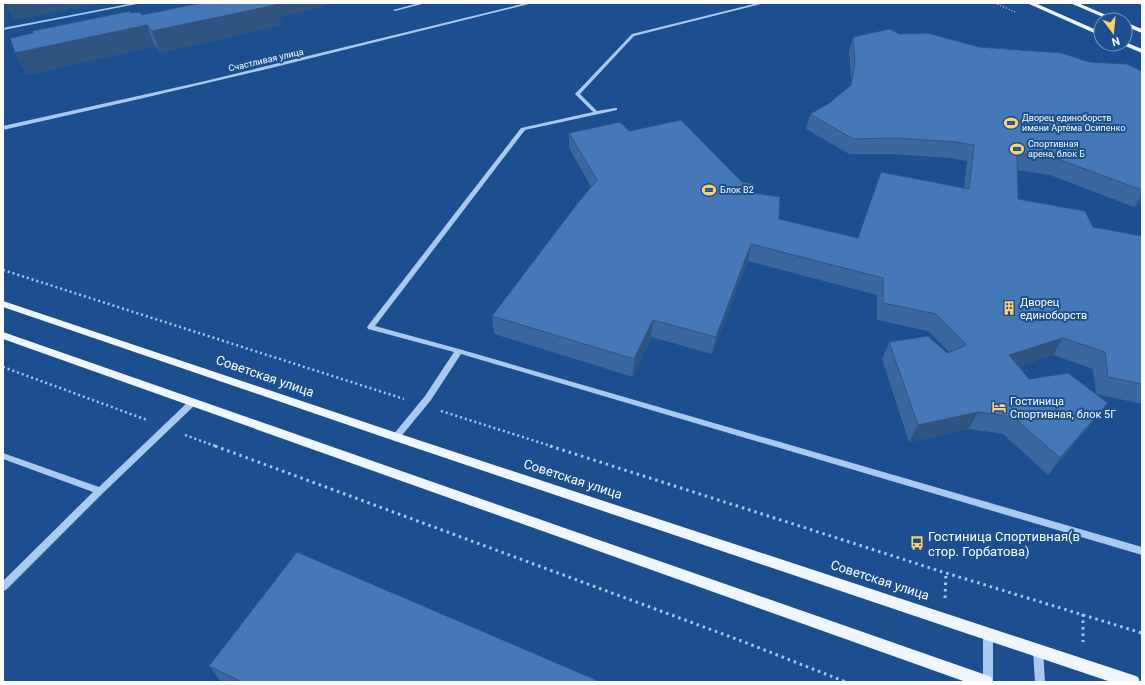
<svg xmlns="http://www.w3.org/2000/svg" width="1145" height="685" viewBox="0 0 1145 685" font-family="Roboto,sans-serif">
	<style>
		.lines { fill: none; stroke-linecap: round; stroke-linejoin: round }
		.path-far2 { stroke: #a9c9ee; stroke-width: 1.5; stroke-dasharray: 1 2; stroke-linecap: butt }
		.path-far1 { stroke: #a9c9ee; stroke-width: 2.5; stroke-dasharray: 2 3; stroke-linecap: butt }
		.path { stroke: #a9c9ee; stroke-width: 3; stroke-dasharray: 2.5 4; stroke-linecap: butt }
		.minor { fill: #a9c9ee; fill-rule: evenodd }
		.major { fill: #f0f6ff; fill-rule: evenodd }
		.wall { fill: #3a679d; fill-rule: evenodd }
		.shaded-wall { fill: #305480 }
		.building { fill: #4478b7; stroke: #305480 }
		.labels { text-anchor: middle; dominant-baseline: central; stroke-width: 4; stroke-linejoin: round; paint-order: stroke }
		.far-street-label { font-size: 9px; fill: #fff; stroke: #1b4f8f }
		.far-poi-label { font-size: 9px; fill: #fff; stroke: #1b4f8f; text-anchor: start }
		.poi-label { font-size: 11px; fill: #fff; stroke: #1b4f8f; text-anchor: start }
		.near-street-label { font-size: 13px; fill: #fff; stroke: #1b4f8f }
		.near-poi-label { font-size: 13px; fill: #fff; stroke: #1b4f8f; text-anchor: start }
	</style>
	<rect width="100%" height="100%" fill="#1b4f8f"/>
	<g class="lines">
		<!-- path-far2 -->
		<path class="path-far2" d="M995,3L1015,12"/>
		<!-- path-far1 -->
		<g class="path-far1">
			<path d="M3,270L404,399"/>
			<path d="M3,367L147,420"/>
			<path d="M441,411L554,447"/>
			<path d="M185,435L218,447"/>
		</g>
		<!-- path -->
		<g class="path">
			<path d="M215,446L739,640L846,682"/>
			<path d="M550,446L946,573L1142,633"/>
			<path d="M945,598L946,573"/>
			<path d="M1083,614V642"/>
		</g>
		<!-- minor -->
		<g class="minor">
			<path d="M134,3H142L3,30V28Z"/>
			<path d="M419,3H426L395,11L393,10Z"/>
			<path d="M526,3H533L267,69L135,100L3,130V126L201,82Z"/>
			<path d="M758,3H765L634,36L580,94L597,111L615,108H617V110L525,130L375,326L459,349L1142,547V555L461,354L431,400L399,439L396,440L393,439L392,437L393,435L425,396L454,352L368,329L367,327L521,128L593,112L575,94L632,34Z"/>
			<path d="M193,399L196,400L197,402L196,404L103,493L6,590L3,591V581L93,492L3,459V453L99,487L190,400Z"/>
			<path d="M988,629L991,631L993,634V682H983V634L985,631Z"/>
			<path d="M1038,645L1041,647L1043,650L1045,682H1035L1033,650L1035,647Z"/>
		</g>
		<!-- major -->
		<g class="major">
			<path d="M1027,3H1035L1101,32V36Z"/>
			<path d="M1070,3H1078L1118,20H1110Z"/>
			<path d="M1125,22L1142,29V33L1125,26Z"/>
			<path d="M1125,42L1142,49V53L1123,45L1122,44H1125Z"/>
			<path d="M3,301L400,434L1133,675L1138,677L1140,682H1111L392,440L3,307Z"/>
			<path d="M3,332L986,675L991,677L993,682H966L3,339Z"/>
		</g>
	</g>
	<!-- wall -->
	<g class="wall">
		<path d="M201,3H329L321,5L322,7L279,17L281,25L160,53L155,46L26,75L131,13L142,15Z"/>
		<path d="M900,34L979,47L1089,62L1142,71V204L1134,207L1050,175L1017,170L1018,199L1093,227L1142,236V404L1096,394L1095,420L1048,475L1003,434L969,429L909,442L882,359L889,342L947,353L949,352L928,331L877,320V295L748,261L712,354L651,337L633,377L494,334L492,316L591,187L569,148V133L629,131L742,182L754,193L779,219L858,238L964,188L967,161L949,158L891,154H849L806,129L810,114L828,104L850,87L851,79L849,51L853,37ZM1053,355L1093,369L1096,394L1029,379L1019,366Z"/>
		<path d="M209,666L601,682H223L220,680Z"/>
	</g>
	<!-- shaded-wall -->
	<g class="shaded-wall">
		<path d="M5,3H103L14,20Z"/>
		<path d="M270,3H329L321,5L322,7L279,17L281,25L160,53L152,31Z"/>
		<path d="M147,25L155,46L26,75L15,53Z"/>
		<path d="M1142,193V204L1134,207Z"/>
		<path d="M751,244L748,261L712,354L716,337Z"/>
		<path d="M653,320L651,337L633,377L634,359Z"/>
		<path d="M1063,338L1053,355L1000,372L1009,355Z"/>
		<path d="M1108,403L1095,420L1048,475L1060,458Z"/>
		<path d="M978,412L969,429L909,442L918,425Z"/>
	</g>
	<!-- building -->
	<g class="building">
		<path d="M201,3H274L276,5L152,31L147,25L15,53L10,38L33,33L32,31L130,11L131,13L139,12L142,15Z"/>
		<path d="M889,29L900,34L928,33L979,47L1062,53L1089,62L1127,64L1142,71V190L1058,159L1017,153L1018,199L1085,211L1093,227L1142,236V384L1108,377L1105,352L1063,338L1009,355L1029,379L1068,373L1108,403L1060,458L1013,417L978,412L918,425L889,342L928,336L947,353L967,345L936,314L883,303V278L751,244L716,337L653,320L634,359L492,316L577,204L597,180L569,133L620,122L629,131L681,120L742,182L755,184L754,193L780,197L779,219L858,238L881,172L969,189L974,145L956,142L896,138L853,139L810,114L828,104L851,85L855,64L853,37Z"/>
		<path d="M297,552L601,682H242L209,666Z"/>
	</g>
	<!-- icons -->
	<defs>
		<symbol id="stadium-bare" viewBox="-9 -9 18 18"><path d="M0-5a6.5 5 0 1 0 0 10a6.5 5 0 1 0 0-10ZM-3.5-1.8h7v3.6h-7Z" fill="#ffd166" stroke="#1b4f8f" stroke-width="2.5" paint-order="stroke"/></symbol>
		<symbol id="building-bare" viewBox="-9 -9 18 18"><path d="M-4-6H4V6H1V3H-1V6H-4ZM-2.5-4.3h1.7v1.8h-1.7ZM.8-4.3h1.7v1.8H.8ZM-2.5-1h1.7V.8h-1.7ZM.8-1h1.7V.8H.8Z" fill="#ffd166" stroke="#1b4f8f" stroke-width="2.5" paint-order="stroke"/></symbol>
		<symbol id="hotel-bare" viewBox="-9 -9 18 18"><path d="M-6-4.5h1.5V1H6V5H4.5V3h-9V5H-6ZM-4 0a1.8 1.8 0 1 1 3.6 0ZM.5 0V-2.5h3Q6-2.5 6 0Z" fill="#ffd166" stroke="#1b4f8f" stroke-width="2.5" paint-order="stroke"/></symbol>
		<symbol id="bus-bare" viewBox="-9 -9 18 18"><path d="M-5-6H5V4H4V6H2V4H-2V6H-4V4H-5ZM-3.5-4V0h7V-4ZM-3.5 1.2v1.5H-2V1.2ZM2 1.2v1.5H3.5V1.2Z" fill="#ffd166" stroke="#1b4f8f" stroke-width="2.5" paint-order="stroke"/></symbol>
	</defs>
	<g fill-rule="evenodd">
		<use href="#stadium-bare" x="1001" y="113" width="20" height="20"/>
		<use href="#stadium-bare" x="1007" y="139" width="20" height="20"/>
		<use href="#stadium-bare" x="699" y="180" width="20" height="20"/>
		<use href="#building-bare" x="999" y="298" width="20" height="20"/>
		<use href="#hotel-bare" x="989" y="397" width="20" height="20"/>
		<use href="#bus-bare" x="907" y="533" width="20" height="20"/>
	</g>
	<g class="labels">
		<!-- far-street labels -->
		<g class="far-street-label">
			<text transform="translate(266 60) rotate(-13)">Счастливая улица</text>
		</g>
		<!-- far-poi labels -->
		<g class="far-poi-label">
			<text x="1022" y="118">Дворец единоборств<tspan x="1022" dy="10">имени Артёма Осипенко</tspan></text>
			<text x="1028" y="144">Спортивная<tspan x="1028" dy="10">арена, блок Б</tspan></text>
			<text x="720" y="190">Блок В2</text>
		</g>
		<!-- poi labels -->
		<g class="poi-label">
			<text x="1020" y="302">Дворец<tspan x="1020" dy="13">единоборств</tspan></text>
			<text x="1010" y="401">Гостиница<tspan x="1010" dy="13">Спортивная, блок 5Г</tspan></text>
		</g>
		<!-- near-street labels -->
		<g class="near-street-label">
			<text transform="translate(265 376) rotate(19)">Советская улица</text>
			<text transform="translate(573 479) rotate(18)">Советская улица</text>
			<text transform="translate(880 580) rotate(18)">Советская улица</text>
		</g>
		<!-- near-poi labels -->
		<g class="near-poi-label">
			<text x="928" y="536">Гостиница Спортивная(в<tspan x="928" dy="15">стор. Горбатова)</tspan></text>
		</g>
	</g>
	<!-- border -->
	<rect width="1145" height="685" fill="none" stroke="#ffffff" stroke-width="8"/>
	<!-- north arrow -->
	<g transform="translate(1113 32) rotate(164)"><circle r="19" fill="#1b4f8f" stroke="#7695bc"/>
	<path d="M0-3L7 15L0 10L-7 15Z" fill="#ffd166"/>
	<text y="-6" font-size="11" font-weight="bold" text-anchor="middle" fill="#ffffff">N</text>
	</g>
</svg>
